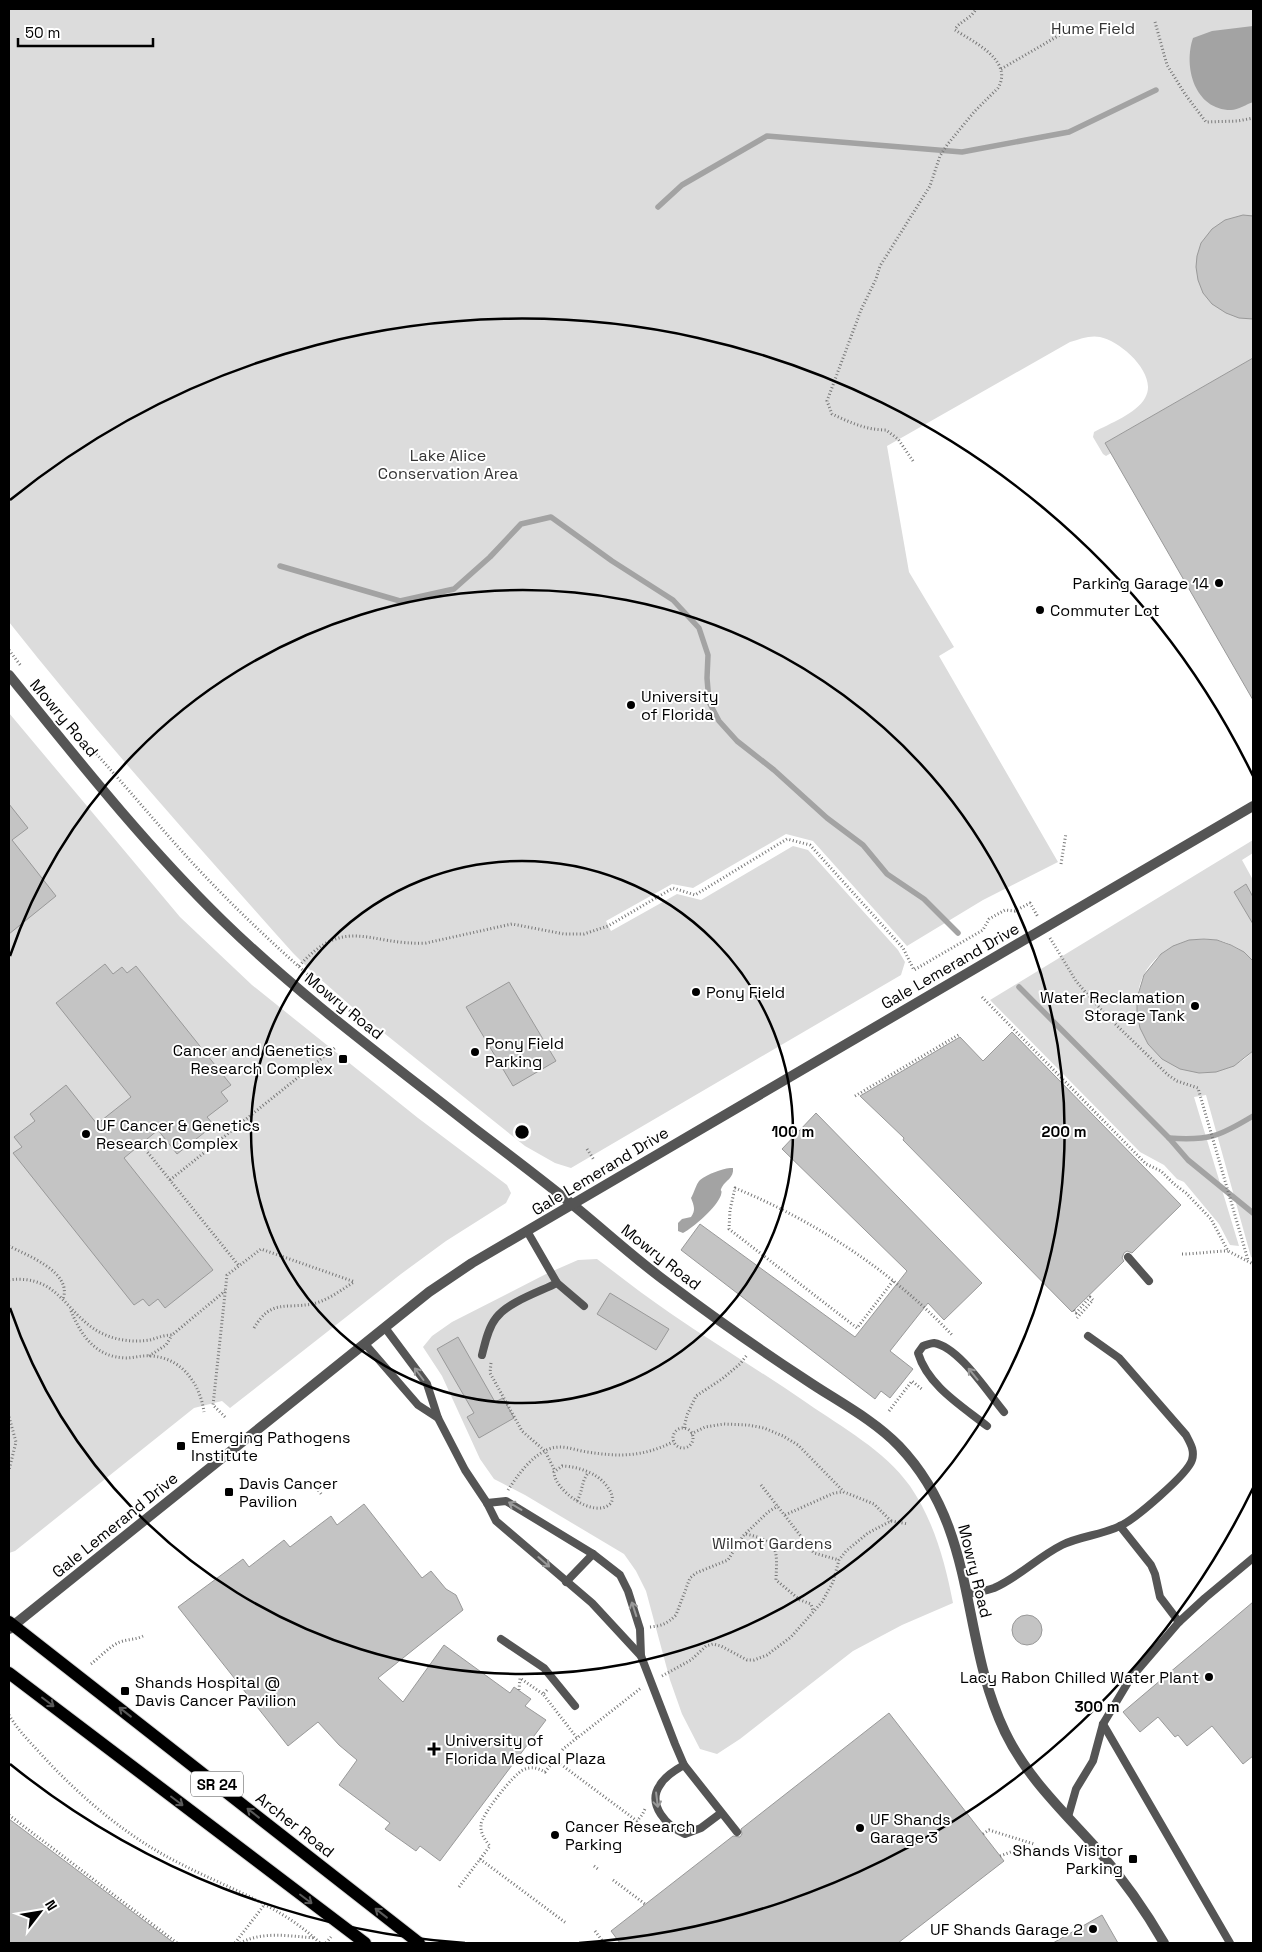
<svg xmlns="http://www.w3.org/2000/svg" width="1262" height="1952" viewBox="0 0 1262 1952" font-family="'Space Grotesk',sans-serif">
	<style>
		.green { fill: #dcdcdc }
		.water { fill: #a3a3a3 }
		.lines { fill: none; stroke-linecap: round; stroke-linejoin: round }
		.stream { stroke: #a3a3a3; stroke-width: 5.5 }
		.building { fill: #c4c4c4; stroke: #999 }
		.primary-casing { stroke: #dbdbdb; stroke-width: 14 }
		.path { stroke: #777; stroke-width: 3; stroke-dasharray: 1 2.5; stroke-linecap: butt }
		.lane { stroke: #555; stroke-width: 8 }
		.street { stroke: #555; stroke-width: 10 }
		.primary { stroke: #000; stroke-width: 12 }
		.oneway { stroke: #999 }
		.oneway2 { stroke: #595959 }
		.ring { fill: none; stroke: #000; stroke-width: 2.5 }
		.poi-dot { fill: #000; stroke: #fff; stroke-width: 2 }
		.labels { text-anchor: middle; dominant-baseline: central; stroke-width: 4; stroke-linejoin: round; paint-order: stroke }
		.shield { fill: #fff; stroke: #4c4c4c; stroke-width: 1 }
		.shield-label { font-size: 15px; font-weight: bold; fill: #000 }
		.park-label { font-size: 16px; fill: #333; stroke: #fff }
		.poi-label { font-size: 16px; fill: #000; stroke: #fff; text-anchor: start }
		.street-label { font-size: 16px; fill: #000; stroke: #fff }
		.centre { fill: #000; stroke: #fff; stroke-width: 2.5 }
		.ring-label { font-size: 15px; text-anchor: middle; font-weight: bold; fill: #000; stroke: #fff; stroke-width: 4; stroke-linejoin: round; paint-order: stroke }
	</style>
	<rect width="100%" height="100%" fill="#fff"/>
	<!-- green -->
	<g class="green">
		<path d="M9,9H1253V358L1105,443L1111,453L1106,456L1103,454L1093,437L1094,432C1109,424 1137,413 1145,398C1159,375 1121,341 1100,337C1090,335 1080,339 1070,342L887,446L909,572L954,647L939,656L1058,862L983,900L907,946L813,841L786,834L693,888L672,884L606,921L611,931L677,894L701,900L793,846L808,850L898,950L905,962L901,975L571,1168L555,1163L525,1146L359,1013L310,970L293,953C196,844 99,736 9,622Z"/>
		<path d="M9,713L180,917L252,985L418,1118L507,1185L511,1193L506,1203L446,1241L401,1274L230,1408L222,1401L194,1408L15,1551L9,1553Z"/>
		<path d="M1253,840V853L1242,860L1253,880V897L1246,885L1234,892L1246,912L1253,908V961C1247,955 1240,949 1232,945C1198,928 1152,947 1140,984C1137,994 1137,1004 1137,1014L1199,1073C1219,1072 1239,1067 1253,1051V1258L1251,1257L1206,1095L1194,1097L1239,1246L1230,1245L1219,1224L1184,1182L1177,1179L1164,1165L1140,1152L990,1000Z"/>
		<path d="M597,1259C621,1277 645,1296 670,1313C715,1344 762,1372 807,1403C843,1428 884,1450 910,1486C934,1521 945,1562 953,1603L902,1625L853,1651L740,1739L717,1754L700,1749L682,1714L670,1680L646,1591L636,1571L624,1554L525,1495L494,1479L480,1459L442,1376L423,1347L432,1336L452,1322L546,1274L578,1260Z"/>
	</g>
	<!-- water -->
	<g class="water">
		<path d="M1253,26V102C1247,104 1238,110 1231,110C1195,110 1183,67 1193,38L1212,31Z"/>
		<path d="M730,1168H733C734,1178 726,1180 722,1187C719,1193 723,1188 721,1195C717,1207 694,1227 683,1233L678,1231V1223L682,1219L691,1217C696,1210 694,1206 691,1198C694,1193 696,1184 700,1180C708,1174 721,1169 730,1168Z"/>
	</g>
	<g class="lines">
		<!-- stream -->
		<g class="stream">
			<path d="M658,207L682,185L767,136L962,152L1069,132L1156,90"/>
			<path d="M280,566L400,601L454,589L490,557L521,524L551,517L612,561L673,600L699,628L708,655L707,678L709,702L719,721L737,741L774,770L827,818L863,845L887,874L924,899L958,933"/>
			<path d="M1019,987L1169,1138L1188,1160L1253,1213"/>
			<path d="M1169,1138C1209,1141 1220,1136 1253,1116"/>
		</g>
	</g>
	<!-- building -->
	<g class="building">
		<path d="M1243,215L1253,216V319L1239,318L1226,313L1212,304L1203,293L1198,280L1196,267L1197,256L1201,243L1212,229L1225,220Z"/>
		<path d="M1253,358V700L1105,443Z"/>
		<path d="M9,804L28,828L12,840L56,896L9,934Z"/>
		<path d="M1246,884L1253,897V924L1234,892Z"/>
		<path d="M1204,939L1217,940L1231,945L1244,952L1253,961V1051L1234,1066L1216,1072L1199,1073L1180,1069L1162,1059L1148,1044L1140,1028L1137,1014V998L1144,975L1161,954L1173,946L1189,940Z"/>
		<path d="M105,964L113,974L122,967L127,973L136,966L231,1085L221,1092L228,1101L207,1117L214,1125L177,1154L158,1130L124,1158L213,1270L165,1308L158,1299L149,1306L143,1299L134,1305L13,1153L22,1147L14,1137L35,1121L30,1114L66,1085L97,1124L131,1097L56,1003Z"/>
		<path d="M509,982L556,1061L513,1086L466,1007Z"/>
		<path d="M1012,1032L1181,1205L1132,1253L1127,1251L1124,1253L1122,1258L1124,1261L1072,1312L903,1140L904,1138L860,1096L960,1037L983,1061Z"/>
		<path d="M816,1113L982,1283L944,1320L928,1303L890,1351L913,1369L890,1398L881,1391L875,1399L681,1250L700,1224L855,1337L907,1271L782,1149Z"/>
		<path d="M610,1293L669,1329L656,1350L597,1314Z"/>
		<path d="M458,1337L495,1402L503,1398L514,1418L479,1438L467,1417L474,1413L437,1349Z"/>
		<path d="M364,1504L422,1578L431,1571L446,1589L456,1595L463,1610L378,1678L403,1702L444,1645L510,1693L514,1687L531,1699L525,1706L546,1720L440,1861L420,1846L416,1851L385,1829L390,1823L339,1785L357,1760L339,1745L318,1722L288,1746L178,1607L243,1559L249,1567L284,1540L290,1547L331,1516L337,1525Z"/>
		<path d="M1253,1602V1756L1243,1764L1212,1726L1187,1746L1178,1735L1175,1737L1158,1717L1140,1732L1123,1712Z"/>
		<circle cx="1027" cy="1630" r="15"/>
		<path d="M889,1713L1004,1861L898,1943H620L611,1931L733,1836L740,1837L742,1834L741,1829Z"/>
		<path d="M9,1819L174,1943H9Z"/>
		<path d="M1102,1915L1118,1943H1053Z"/>
	</g>
	<g class="lines">
		<defs>
			<g id="primary">
				<path d="M9,1622L419,1943"/>
				<path d="M9,1673L365,1943"/>
			</g>
		</defs>
		<!-- primary casing -->
		<use href="#primary" class="primary-casing"/>
		<!-- path -->
		<g class="path">
			<path d="M1155,22L1167,65L1185,94L1206,122L1238,121L1253,118"/>
			<path d="M1001,69L1070,29"/>
			<path d="M913,461L898,439L886,430C866,430 849,422 832,414L827,401L861,310L876,279L880,266L930,186L940,156L947,145L974,112L998,88C1014,61 974,42 955,30C958,22 971,19 976,9"/>
			<path d="M9,650L21,666"/>
			<path d="M70,726C116,773 156,824 200,871C248,922 300,969 354,1014"/>
			<path d="M1061,864L1066,833"/>
			<path d="M1050,938L1076,981L1087,994L1108,1017L1168,1075L1177,1081L1198,1088L1248,1260"/>
			<path d="M299,966C346,914 369,946 426,943L512,924L564,934H584L608,926L673,888L695,895L787,839L810,845L903,948L914,970L983,930L989,919L1005,910L1015,911L1030,903L1038,917"/>
			<path d="M982,997L1146,1164L1161,1171L1174,1184L1186,1193L1211,1219L1228,1251L1253,1264"/>
			<path d="M855,1096L960,1034"/>
			<path d="M141,1144L239,1266"/>
			<path d="M587,1149L594,1160"/>
			<path d="M170,1180L336,1047"/>
			<path d="M9,1246C26,1255 73,1272 63,1299"/>
			<path d="M1182,1254C1198,1254 1213,1251 1228,1251"/>
			<path d="M9,1280C62,1273 66,1320 108,1336C121,1341 136,1342 150,1340C157,1338 164,1335 172,1335L225,1291"/>
			<path d="M893,1281L857,1328L729,1229L730,1210L735,1188C817,1222 893,1272 953,1336"/>
			<path d="M1074,1310L1076,1313L1090,1297L1093,1300L1077,1318"/>
			<path d="M71,1311C82,1337 96,1357 126,1358C134,1358 142,1355 150,1356C181,1357 200,1383 204,1412"/>
			<path d="M254,1328C271,1299 285,1309 312,1304C327,1301 341,1290 354,1282"/>
			<path d="M149,1356L166,1345L172,1335"/>
			<path d="M491,1363L490,1373L522,1431L545,1451L555,1471"/>
			<path d="M889,1411L912,1381L923,1390"/>
			<path d="M9,1417L16,1442L9,1470"/>
			<path d="M225,1417L213,1405L227,1275L261,1249L355,1282"/>
			<path d="M684,1428L687,1415L696,1396L722,1379L740,1364L747,1355"/>
			<circle cx="683" cy="1438" r="10"/>
			<path d="M691,1434L705,1427L724,1424L748,1425L764,1428L783,1436L798,1445L844,1492L874,1504L891,1521"/>
			<path d="M562,1466C572,1466 587,1470 596,1476C603,1480 618,1496 610,1504C594,1519 554,1490 554,1472Z"/>
			<path d="M312,1482L322,1495"/>
			<path d="M761,1485L814,1553L839,1560"/>
			<path d="M508,1490C518,1475 531,1456 549,1449C562,1444 574,1450 587,1452C620,1457 642,1457 673,1442"/>
			<path d="M577,1501C583,1491 581,1482 588,1473"/>
			<path d="M785,1515L834,1493L843,1492"/>
			<path d="M746,1534C780,1542 777,1550 776,1580L800,1600L811,1604L813,1611"/>
			<path d="M650,1627C661,1626 667,1624 676,1615L690,1578L696,1573L728,1560L743,1536L768,1512L778,1506"/>
			<path d="M91,1664C100,1657 110,1646 120,1642C128,1639 135,1640 143,1636"/>
			<path d="M662,1676L691,1660L706,1646L713,1644L721,1646L747,1660H754L767,1655L791,1637L822,1602L833,1582L839,1560L846,1551L868,1533L891,1521L908,1524"/>
			<path d="M519,1690L520,1678L543,1694"/>
			<path d="M547,1690L543,1694L577,1738"/>
			<path d="M9,1715C17,1729 29,1741 40,1753C79,1796 127,1837 179,1863C227,1888 280,1905 320,1943"/>
			<path d="M555,1760L637,1821L642,1815L645,1809"/>
			<path d="M9,1815L177,1943"/>
			<path d="M983,1834L989,1830L1034,1844"/>
			<path d="M1000,1856L1019,1849"/>
			<path d="M480,1859L566,1923"/>
			<path d="M594,1866L598,1869"/>
			<path d="M613,1880L645,1904"/>
			<path d="M459,1887L490,1846C485,1840 480,1833 481,1825C481,1815 514,1774 523,1770C531,1766 538,1768 545,1772L563,1749L641,1688"/>
			<path d="M595,1931L604,1943"/>
			<path d="M235,1943L265,1904"/>
			<path d="M240,1943C263,1931 289,1936 315,1938"/>
			<path d="M326,1943L331,1937"/>
		</g>
		<!-- lane -->
		<g class="lane">
			<path d="M527,1231L557,1283L584,1306"/>
			<path d="M1128,1257L1149,1281"/>
			<path d="M386,1329L427,1384L438,1418L465,1470L487,1503L496,1521L592,1603L641,1656"/>
			<path d="M366,1345L418,1405L438,1418"/>
			<path d="M482,1355C485,1343 488,1328 496,1318C508,1302 539,1292 557,1283"/>
			<path d="M987,1426C962,1406 928,1386 918,1353L923,1346C926,1345 931,1343 934,1343C959,1347 988,1393 1004,1412"/>
			<path d="M487,1503L506,1501L593,1554L620,1575L628,1591L640,1629L641,1656L675,1744L684,1765L737,1832"/>
			<path d="M1120,1526L1151,1565L1155,1574L1160,1597L1179,1622"/>
			<path d="M566,1582L593,1554"/>
			<path d="M968,1594C977,1592 986,1591 994,1588C1019,1577 1038,1557 1062,1545C1080,1536 1102,1535 1120,1526C1134,1520 1188,1474 1192,1460C1195,1450 1190,1443 1186,1435L1119,1358L1088,1336"/>
			<path d="M501,1639L544,1668L575,1706"/>
			<path d="M1103,1724L1230,1943"/>
			<path d="M684,1765C675,1770 665,1776 660,1785C646,1805 668,1827 685,1834L701,1828L721,1813"/>
			<path d="M1068,1817L1076,1789L1093,1761L1103,1724L1130,1679L1179,1622L1205,1598L1253,1558"/>
		</g>
		<!-- street -->
		<g class="street">
			<path d="M9,675C77,759 145,845 223,921C301,997 390,1062 475,1129C508,1154 541,1179 573,1205C605,1231 635,1259 668,1283C713,1317 759,1349 806,1380C837,1401 873,1419 899,1446C979,1530 959,1636 1005,1732C1027,1778 1065,1813 1098,1850C1123,1879 1145,1910 1164,1943"/>
			<path d="M9,1629L429,1292L472,1263L1253,806"/>
		</g>
		<!-- primary -->
		<use href="#primary" class="primary"/>
	</g>
	<!-- one-way arrows -->
	<defs><path id="oneway-shaft" d="M-6 0H5M1.5-3L5.5 0L1.5 3" fill="none" stroke-width="1.6" stroke-linecap="round" stroke-linejoin="round" transform="scale(1.25)"/></defs>
	<g class="oneway">
		<use href="#oneway-shaft" transform="translate(419 1374) rotate(-127)"/>
		<use href="#oneway-shaft" transform="translate(973 1374) rotate(-129)"/>
		<use href="#oneway-shaft" transform="translate(515 1506) rotate(-149)"/>
		<use href="#oneway-shaft" transform="translate(544 1562) rotate(41)"/>
		<use href="#oneway-shaft" transform="translate(634 1609) rotate(-108)"/>
		<use href="#oneway-shaft" transform="translate(657 1800) rotate(83)"/>
	</g>
	<g class="oneway2">
		<use href="#oneway-shaft" transform="translate(48 1702) rotate(37)"/>
		<use href="#oneway-shaft" transform="translate(125 1712) rotate(-142)"/>
		<use href="#oneway-shaft" transform="translate(177 1801) rotate(37)"/>
		<use href="#oneway-shaft" transform="translate(253 1813) rotate(-142)"/>
		<use href="#oneway-shaft" transform="translate(306 1899) rotate(37)"/>
		<use href="#oneway-shaft" transform="translate(381 1913) rotate(-142)"/>
	</g>
	<!-- distance rings -->
	<g class="ring">
		<circle cx="522" cy="1132" r="271"/>
		<path d="M10 956A542 542 0 1 1 10 1308"/>
		<path d="M1253 1488A813 813 0 0 1 579 1943M465 1943A813 813 0 0 1 10 1764M10 500A813 813 0 0 1 1253 776"/>
	</g>
	<!-- markers -->
	<g class="poi-dot">
		<circle cx="1219" cy="583" r="5"/>
		<circle cx="1040" cy="610" r="5"/>
		<circle cx="631" cy="705" r="5"/>
		<circle cx="696" cy="992" r="5"/>
		<circle cx="1195" cy="1006" r="5"/>
		<circle cx="475" cy="1052" r="5"/>
		<rect x="338" y="1054" width="10" height="10" rx="2.5"/>
		<circle cx="86" cy="1134" r="5"/>
		<rect x="176" y="1441" width="10" height="10" rx="2.5"/>
		<rect x="224" y="1487" width="10" height="10" rx="2.5"/>
		<circle cx="1209" cy="1677" r="5"/>
		<rect x="120" y="1686" width="10" height="10" rx="2.5"/>
		<path d="M431.5 1741.5h5v5h5v5h-5v5h-5v-5h-5v-5h5z"/>
		<circle cx="860" cy="1828" r="5"/>
		<circle cx="555" cy="1835" r="5"/>
		<rect x="1128" y="1854" width="10" height="10" rx="2.5"/>
		<circle cx="1093" cy="1929" r="5"/>
	</g>
	<g class="labels">
		<!-- shield labels -->
		<rect class="shield" x="191" y="1771.5" width="52" height="25" rx="4"/>
		<g class="shield-label">
			<text x="217" y="1784">SR 24</text>
		</g>
		<!-- park labels -->
		<g class="park-label">
			<text x="1093" y="28">Hume Field</text>
			<text x="448" y="455">Lake Alice<tspan x="448" dy="18">Conservation Area</tspan></text>
			<text x="772" y="1543">Wilmot Gardens</text>
		</g>
		<!-- poi labels -->
		<g class="poi-label">
			<text x="1209" y="583" text-anchor="end">Parking Garage 14</text>
			<text x="1050" y="610">Commuter Lot</text>
			<text x="641" y="696">University<tspan x="641" dy="18">of Florida</tspan></text>
			<text x="706" y="992">Pony Field</text>
			<text x="1185" y="997" text-anchor="end">Water Reclamation<tspan x="1185" dy="18">Storage Tank</tspan></text>
			<text x="485" y="1043">Pony Field<tspan x="485" dy="18">Parking</tspan></text>
			<text x="333" y="1050" text-anchor="end">Cancer and Genetics<tspan x="333" dy="18">Research Complex</tspan></text>
			<text x="96" y="1125">UF Cancer &amp; Genetics<tspan x="96" dy="18">Research Complex</tspan></text>
			<text x="191" y="1437">Emerging Pathogens<tspan x="191" dy="18">Institute</tspan></text>
			<text x="239" y="1483">Davis Cancer<tspan x="239" dy="18">Pavilion</tspan></text>
			<text x="1199" y="1677" text-anchor="end">Lacy Rabon Chilled Water Plant</text>
			<text x="135" y="1682">Shands Hospital @<tspan x="135" dy="18">Davis Cancer Pavilion</tspan></text>
			<text x="445" y="1740">University of<tspan x="445" dy="18">Florida Medical Plaza</tspan></text>
			<text x="870" y="1819">UF Shands<tspan x="870" dy="18">Garage 3</tspan></text>
			<text x="565" y="1826">Cancer Research<tspan x="565" dy="18">Parking</tspan></text>
			<text x="1123" y="1850" text-anchor="end">Shands Visitor<tspan x="1123" dy="18">Parking</tspan></text>
			<text x="1083" y="1929" text-anchor="end">UF Shands Garage 2</text>
		</g>
		<!-- street labels -->
		<g class="street-label">
			<text transform="translate(64 718) rotate(50)">Mowry Road</text>
			<text transform="translate(950 966) rotate(-30)">Gale Lemerand Drive</text>
			<text transform="translate(344 1006) rotate(39)">Mowry Road</text>
			<text transform="translate(600 1171) rotate(-31)">Gale Lemerand Drive</text>
			<text transform="translate(661 1257) rotate(38)">Mowry Road</text>
			<text transform="translate(115 1525) rotate(-39)">Gale Lemerand Drive</text>
			<text transform="translate(975 1571) rotate(76)">Mowry Road</text>
			<text transform="translate(295 1825) rotate(38)">Archer Road</text>
		</g>
	</g>
	<circle cx="522" cy="1132" r="8" class="centre"/>
	<g class="ring-label">
		<text x="793" y="1137">100 m</text>
		<text x="1064" y="1137">200 m</text>
		<text x="1097" y="1712">300 m</text>
	</g>
	<!-- border -->
	<rect width="1262" height="1952" fill="none" stroke="#000000" stroke-width="20"/>
	<!-- north arrow -->
	<g transform="translate(40 1912) rotate(59)" stroke="#ffffff" stroke-width="4" paint-order="stroke">
	<path d="M0-4L9 19L0 12L-9 19Z" fill="#000000"/>
	<text y="-8" font-size="14" font-weight="bold" text-anchor="middle" fill="#000000">N</text>
	</g>
	<!-- scale -->
	<path d="M18 38v8h135v-8" fill="none" stroke="#000000" stroke-width="2.5"/>
	<text x="25" y="38" font-size="15" fill="#000000" stroke="#ffffff" stroke-width="4" paint-order="stroke">50 m</text>
</svg>
